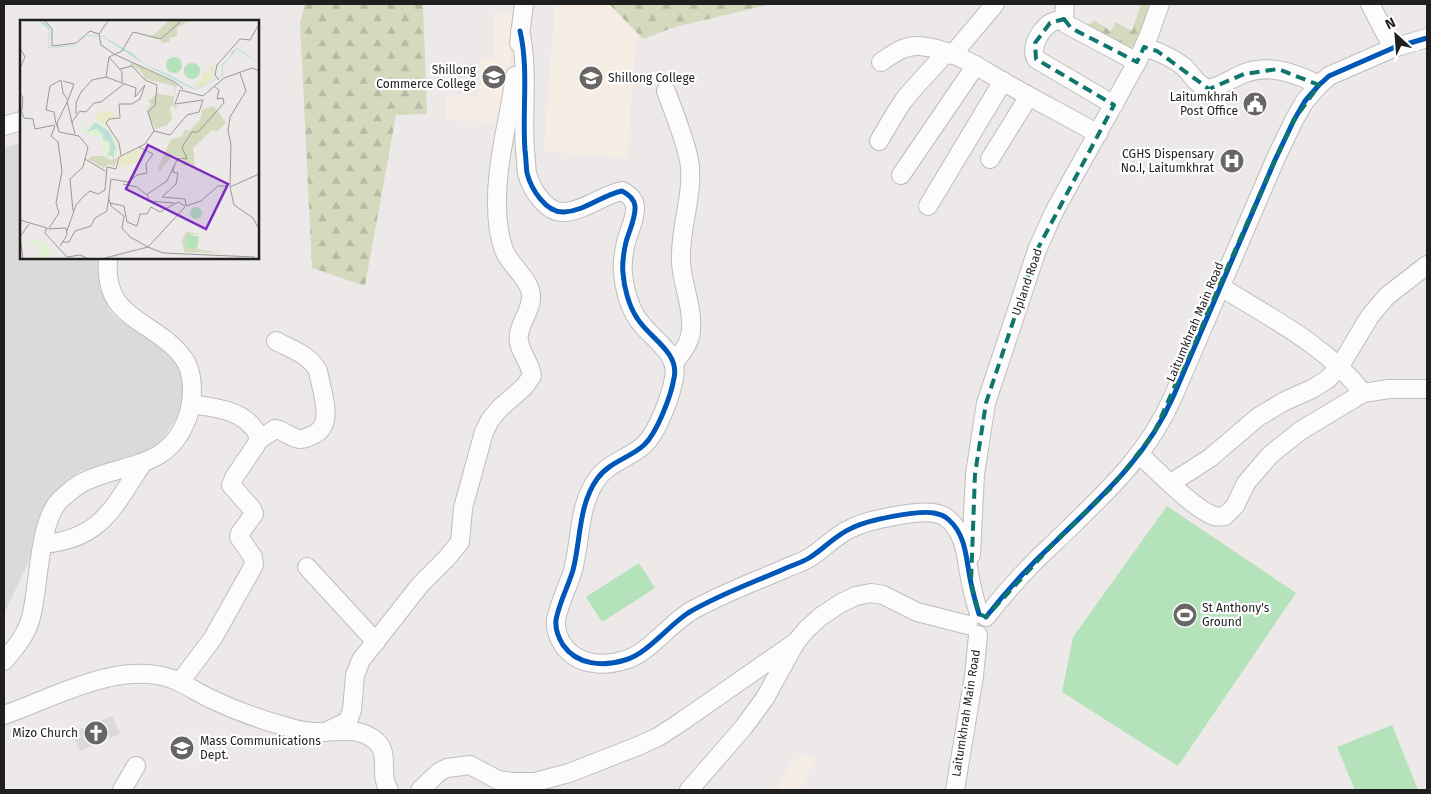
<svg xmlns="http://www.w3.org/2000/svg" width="1431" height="794" viewBox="0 0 1431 794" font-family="'Fira Sans',sans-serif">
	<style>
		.residential { fill: #dcdad9 }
		.education { fill: #f6eee4 }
		.religious { fill: #dbdad9 }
		.forest { fill: url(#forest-firs) }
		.pitch { fill: #b4e2bb }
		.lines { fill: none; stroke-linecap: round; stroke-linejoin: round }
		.minor-casing { stroke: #bfbdbd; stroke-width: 20 }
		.minor { stroke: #fcfcfc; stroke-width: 18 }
		.cycleway-casing { stroke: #fff; stroke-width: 8 }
		.cycleway { stroke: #0057b8; stroke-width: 5 }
		.marked { fill: none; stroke: #0f766e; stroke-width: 4; stroke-dasharray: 10 6; stroke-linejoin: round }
		.labels { text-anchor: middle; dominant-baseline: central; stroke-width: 4.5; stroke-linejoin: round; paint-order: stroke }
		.poi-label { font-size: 12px; fill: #1f1f1f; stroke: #fff; text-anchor: end }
		.street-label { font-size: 12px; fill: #1f1f1f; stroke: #fff }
		.inset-road { fill: none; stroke: #9b9898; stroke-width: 1 }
		.view { fill: #7b2cbf; fill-opacity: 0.15; stroke: #7b2cbf; stroke-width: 2.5 }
		.inset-edge { fill: none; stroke: #1f1f1f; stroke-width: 2.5 }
	</style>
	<defs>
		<pattern id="forest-firs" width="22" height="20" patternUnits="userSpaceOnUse" patternTransform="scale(1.25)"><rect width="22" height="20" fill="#d4dabe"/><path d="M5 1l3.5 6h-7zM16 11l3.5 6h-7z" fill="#b6bba3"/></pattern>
	</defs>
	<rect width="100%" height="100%" fill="#ede9e8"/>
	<!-- residential -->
	<path class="residential" d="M21,143V258H97L100,288L110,312L127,326L169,350L182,365L185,407L153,451L119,462L79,471L59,490L45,510L27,565L4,614V148Z"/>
	<!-- education -->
	<g class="education">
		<path d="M555,4H639L627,158L544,151Z"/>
		<path d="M495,14L512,15L507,122L446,120L447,95L478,96L480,59H493Z"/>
		<path d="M802,753L815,759L800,790H778L794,758L799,760Z"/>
	</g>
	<!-- religious -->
	<path class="religious" d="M112,716L120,734L80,751L72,733Z"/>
	<!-- forest -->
	<g class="forest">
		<path d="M305,4H423L427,114L396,115L365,286L312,268L300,23Z"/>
		<path d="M609,4H771L675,27L643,39Z"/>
		<path d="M1141,4H1156L1142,41L1132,48L1108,39L1086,25L1095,21L1111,31L1116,22L1132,31Z"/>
	</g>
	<!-- pitch -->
	<g class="pitch">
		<path d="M1167,506L1296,593L1178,766L1062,692L1073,637Z"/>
		<path d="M639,563L655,588L602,622L586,597Z"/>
		<path d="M1392,725L1418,790H1355L1337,747Z"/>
	</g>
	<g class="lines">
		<defs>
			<g id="minor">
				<path d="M1065,4L1064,19L1066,24L1137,62"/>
				<path d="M1370,4L1393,48"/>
				<path d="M1064,19C1059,20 1053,21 1049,24C1039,32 1030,48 1036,59L1114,105"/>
				<path d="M520,31C529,69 522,112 525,150C526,157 526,166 527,173C531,189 546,213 564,212C585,211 602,195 622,191C628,194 634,198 635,206C636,218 629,231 626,242C624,251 622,264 623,273C624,288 629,306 637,318C649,338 680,352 674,378C671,396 657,433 644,445C630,458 609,462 597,479C578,506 581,540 573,570C568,587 559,603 556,620C555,630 558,637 563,645C577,665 603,667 625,660C647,654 668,626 688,613C718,595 752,583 784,569C792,565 801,563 809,558C824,549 835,535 852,528C867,520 918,510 934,513C940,514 945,516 949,520C967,536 966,561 971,583C973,593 976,604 979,614"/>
				<path d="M519,43L524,4"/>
				<path d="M1144,47C1157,51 1171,57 1183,66C1192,74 1196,85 1209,89C1222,86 1232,78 1245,73C1271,64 1295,73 1319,85"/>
				<path d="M952,55L995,4"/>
				<path d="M881,62C893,54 904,45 919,46C950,48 978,67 1004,82C1035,100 1067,116 1098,134"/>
				<path d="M666,91C674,113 684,136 689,160C695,192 679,228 681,262C682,285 693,306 691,329C691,342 682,352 675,362"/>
				<path d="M4,126L21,121"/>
				<path d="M879,141C887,127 895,113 904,100C917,83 933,69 946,52"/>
				<path d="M990,159L1029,96"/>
				<path d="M901,175L976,65"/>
				<path d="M928,206L1003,81"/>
				<path d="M1221,287C1271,318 1327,346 1363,393"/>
				<path d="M259,440L275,429C284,430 290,438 300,439C306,439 310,436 315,434C335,423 321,389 318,371C310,355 291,349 276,341"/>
				<path d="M1139,454C1158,471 1191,507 1214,516C1217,517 1222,516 1225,516L1235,506L1246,483L1270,455L1300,431L1363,393L1389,389H1427"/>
				<path d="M1171,483L1210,458L1258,417L1285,401L1312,389L1328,379L1340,366L1370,316L1387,296L1427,265"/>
				<path d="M43,544C101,539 113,508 142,464"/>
				<path d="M971,555L975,474L986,403L1037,250L1054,212L1137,62L1149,35L1160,4"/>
				<path d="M307,567L376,642"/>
				<path d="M986,617C1007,590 1031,564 1056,541C1103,495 1146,458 1173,397L1275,160L1294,120L1305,101L1319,85L1329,76L1393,48L1427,38"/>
				<path d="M4,661C17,646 28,633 32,613C39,583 39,521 60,500C69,492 77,484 88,480C130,462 170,468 188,416C193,400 194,380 187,364C183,355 174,347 167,341C132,314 104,309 108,258"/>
				<path d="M180,682L213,638L254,565L253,557L239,537L240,533L254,514L252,509L231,485L235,476L256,445C259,440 259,435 255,430C241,409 214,408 192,404"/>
				<path d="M4,715C54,698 118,660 172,679C185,684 197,692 209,698C234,710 261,720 288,727C297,730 308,732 318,732C339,732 358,726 376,741C391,754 378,775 389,790"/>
				<path d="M325,732L348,721L352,710L355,675L361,660L420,585L446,559L460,542L463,508L484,432L490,420L499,409L524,387L532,376C531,362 516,349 519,334C521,320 535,305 530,290C526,277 514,268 507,256C502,249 501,239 499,231C491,178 508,127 515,76"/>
				<path d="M122,790L136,766"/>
				<path d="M420,790L439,772L447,768L470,765L498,780L512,782H535L569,773L638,746L658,737L681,722L796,642"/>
				<path d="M689,790L743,728L765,698L796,642L807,629L820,617L841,603L856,596L871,593L883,595L917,612L968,625"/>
				<path d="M955,790L974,676L978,635"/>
			</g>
		</defs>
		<!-- minor casing -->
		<use href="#minor" class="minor-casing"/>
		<!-- minor -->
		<use href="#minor" class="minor"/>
		<defs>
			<g id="cycleway">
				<path d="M520,31C529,69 522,112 525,150C526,157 526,166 527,173C531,189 546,213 564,212C585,211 602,195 622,191C628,194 634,198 635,206C636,218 629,231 626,242C624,251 622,264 623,273C624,288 629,306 637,318C649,338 680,352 674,378C671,396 657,433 644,445C630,458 609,462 597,479C578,506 581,540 573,570C568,587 559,603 556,620C555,630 558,637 563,645C577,665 603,667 625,660C647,654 668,626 688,613C718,595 752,583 784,569C792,565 801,563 809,558C824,549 835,535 852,528C867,520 918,510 934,513C940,514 945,516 949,520C967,536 966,561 971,583C973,593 976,604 979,614"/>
				<path d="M986,617C1007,590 1031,564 1056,541C1103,495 1146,458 1173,397L1275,160L1294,120L1305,101L1319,85L1329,76L1393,48L1427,38"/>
			</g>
		</defs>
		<!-- cycleway casing -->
		<use href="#cycleway" class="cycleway-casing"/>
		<!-- cycleway -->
		<use href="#cycleway" class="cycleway"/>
	</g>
	<!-- marked area -->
	<path class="marked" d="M1064,19L1071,28L1137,62L1144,47L1157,51L1209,89L1244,74L1278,69L1319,85L1294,120L1275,160L1154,433L1112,487L1055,542L986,617L979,614L971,583L975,474L986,403L1037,250L1114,105L1036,59L1035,43L1050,23Z"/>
	<!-- icons -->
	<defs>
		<symbol id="university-disc" viewBox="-11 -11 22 22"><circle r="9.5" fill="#676665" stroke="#fff"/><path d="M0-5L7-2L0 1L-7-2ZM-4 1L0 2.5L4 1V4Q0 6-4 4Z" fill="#fff"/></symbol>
		<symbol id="civic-disc" viewBox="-11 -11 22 22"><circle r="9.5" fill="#676665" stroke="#fff"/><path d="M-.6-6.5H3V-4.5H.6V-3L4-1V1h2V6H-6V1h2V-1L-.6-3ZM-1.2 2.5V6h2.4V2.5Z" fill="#fff"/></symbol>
		<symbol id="hospital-disc" viewBox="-11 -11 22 22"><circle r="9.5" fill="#676665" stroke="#fff"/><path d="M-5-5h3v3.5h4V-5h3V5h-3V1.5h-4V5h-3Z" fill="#fff"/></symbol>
		<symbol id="stadium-disc" viewBox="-11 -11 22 22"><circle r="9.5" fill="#676665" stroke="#fff"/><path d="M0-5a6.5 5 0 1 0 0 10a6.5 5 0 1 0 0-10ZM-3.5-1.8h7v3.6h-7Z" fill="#fff"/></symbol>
		<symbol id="church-disc" viewBox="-11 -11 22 22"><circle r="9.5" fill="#676665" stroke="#fff"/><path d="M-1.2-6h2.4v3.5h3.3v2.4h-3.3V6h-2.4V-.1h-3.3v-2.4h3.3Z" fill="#fff"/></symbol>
	</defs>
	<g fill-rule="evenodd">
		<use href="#university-disc" x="480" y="63" width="28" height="28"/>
		<use href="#university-disc" x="577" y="64" width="28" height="28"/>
		<use href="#civic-disc" x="1241" y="90" width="28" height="28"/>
		<use href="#hospital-disc" x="1218" y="147" width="28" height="28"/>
		<use href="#stadium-disc" x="1171" y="601" width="28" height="28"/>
		<use href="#church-disc" x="82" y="719" width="28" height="28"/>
		<use href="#university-disc" x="168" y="734" width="28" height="28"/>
	</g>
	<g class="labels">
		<!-- poi labels -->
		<g class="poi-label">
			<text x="476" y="70">Shillong<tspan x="476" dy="14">Commerce College</tspan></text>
			<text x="608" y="78" text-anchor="start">Shillong College</text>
			<text x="1238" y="97">Laitumkhrah<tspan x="1238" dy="14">Post Office</tspan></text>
			<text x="1214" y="154">CGHS Dispensary<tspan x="1214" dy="14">No.I, Laitumkhrat</tspan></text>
			<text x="1202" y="608" text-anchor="start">St Anthony's<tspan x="1202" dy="14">Ground</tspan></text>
			<text x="78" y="733">Mizo Church</text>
			<text x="200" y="741" text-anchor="start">Mass Communications<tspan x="200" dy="14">Dept.</tspan></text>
		</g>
		<!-- street labels -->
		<g class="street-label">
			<text transform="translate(1027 282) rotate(-71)">Upland Road</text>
			<text transform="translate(1195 322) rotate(-67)">Laitumkhrah Main Road</text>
			<text transform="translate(966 713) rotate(-81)">Laitumkhrah Main Road</text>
		</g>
	</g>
	<!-- overview -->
	<g transform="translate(20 20)">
		<rect width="239" height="239" fill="#ede9e8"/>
		<path d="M185,45H194V58L180,67L173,65L180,61L183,51L189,53L191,47ZM119,129L123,133L116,143L99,148L100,138Z" fill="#e7e9c7"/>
		<path d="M149,1H169L157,8V16L150,18L149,22L141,23V19L130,18ZM112,42L157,64L153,83L157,87L155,89L153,85L150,89L152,99L147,105L136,109L126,91L131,84L128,81L136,75V70L139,74L154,76L155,66L125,59L120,50L110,45ZM194,86L206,103L197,111L192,110L173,128L175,147L163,145L162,137L152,136L140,151L138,148L151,119L162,117L165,109L169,111L180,100L182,90ZM72,136H84L90,140L98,137L94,147L89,144L83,148L68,139ZM166,212L181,214L167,215V227L200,233L164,232L162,221Z" fill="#d4dabe"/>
		<path d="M75,101L85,106L97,122L99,136L86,138L81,117L68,115L63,111ZM4,219L26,223L30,229L29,238H20L18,225Z" fill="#e0f1d4"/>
		<path d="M89,90L98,98H92L85,104L76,100L77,94Z" fill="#e7e9c7"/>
		<path d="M146 45a8 8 0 1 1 16 0a8 8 0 1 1-16 0ZM164 51a8 8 0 1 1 16 0a8 8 0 1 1-16 0ZM170 193a6 6 0 1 1 12 0a6 6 0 1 1-12 0ZM167,215L179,216L177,229L165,227Z" fill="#b4e2bb"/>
		<path d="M19,1L24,2L30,8L29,27L56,25L67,15L83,16L112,33L124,44L150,55L175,69L202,56V44L209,38L212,32L217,28L221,30L239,44L217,29L209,39L203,45V56L175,70L125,45L83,17L67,16L55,26L28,28L29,10ZM76,102L90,113L97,130H94V138L90,135L86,138L90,131L89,122L83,120V115L77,109L66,112Z" fill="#bce0d9"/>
		<path class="inset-road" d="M25,1L32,9V26L56,23L70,11L79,14M79,14L81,25L94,34L155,62L163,69M79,14L88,1M0,28L5,37L0,48M89,37L102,31L113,12L141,19L161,1M100,49L112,46L125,60L137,65L135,85L128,92L134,111M86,57L116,68L115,77L125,65L120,79L112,84H99L100,98L89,99L86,103L99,123L101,135M86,57L89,37L102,52V62M199,60L195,55L197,45L220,19L230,20L238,6M43,61L54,64L48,80M0,74L3,77L2,90M47,82L55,114M0,88L4,98L13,99L15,109L35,105M56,94V83L61,72L72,60L86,57M51,103L60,91L66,92L74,83L81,82L104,64M36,104L34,92L26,90L30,66L41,60L43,73L48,80L37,103M37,107V103L39,112L59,116L68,127L63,147L50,159L53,191M65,139L85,151M154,146L153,152L158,153L156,164L142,177L165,179L166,186M91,159L108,162L117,155L127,153L126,144L133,134L119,127M103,164L117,167L128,176V181L154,183M210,166L211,124L208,111L210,97L226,71L220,53M210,167L214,185L233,198L239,209M210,167L239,154M126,175L147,161L158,138L167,139L162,127L172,112H178L204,83L203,78L197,79L199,70L195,67M89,179L91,186L104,196L102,208L110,217L128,227L165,187M90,183L104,186L107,202L117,206L120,194H127L131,187L140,192L158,182L165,186M166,186L181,181L198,166H208M0,200L27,208M29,208L39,193L36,183L42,151L38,122L31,116L35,106M47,211L56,185L64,176L70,171L78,174L85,170L87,147L96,149L99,137L125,124L134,111L150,115L167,95L179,92L183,80L155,84L160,70L183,76L204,58L232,48L239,51M0,217L3,238M0,217L9,204M43,222H49L55,211L71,206L75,198L87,191L91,159M40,226L47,215L46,208L26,209L25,213L47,237L60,235L67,238M85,238L128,227L143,233L235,237"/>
		<path class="view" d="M128,125L208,164L186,209L106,169Z"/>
		<rect width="239" height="239" class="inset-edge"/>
	</g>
	<!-- border -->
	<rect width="1431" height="794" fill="none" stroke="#1f1f1f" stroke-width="10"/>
	<!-- north arrow -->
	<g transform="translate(1396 35) rotate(334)" stroke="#ffffff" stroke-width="4" paint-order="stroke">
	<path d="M0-4L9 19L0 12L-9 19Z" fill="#1f1f1f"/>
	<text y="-8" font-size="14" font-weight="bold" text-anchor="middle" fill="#1f1f1f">N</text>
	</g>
</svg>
